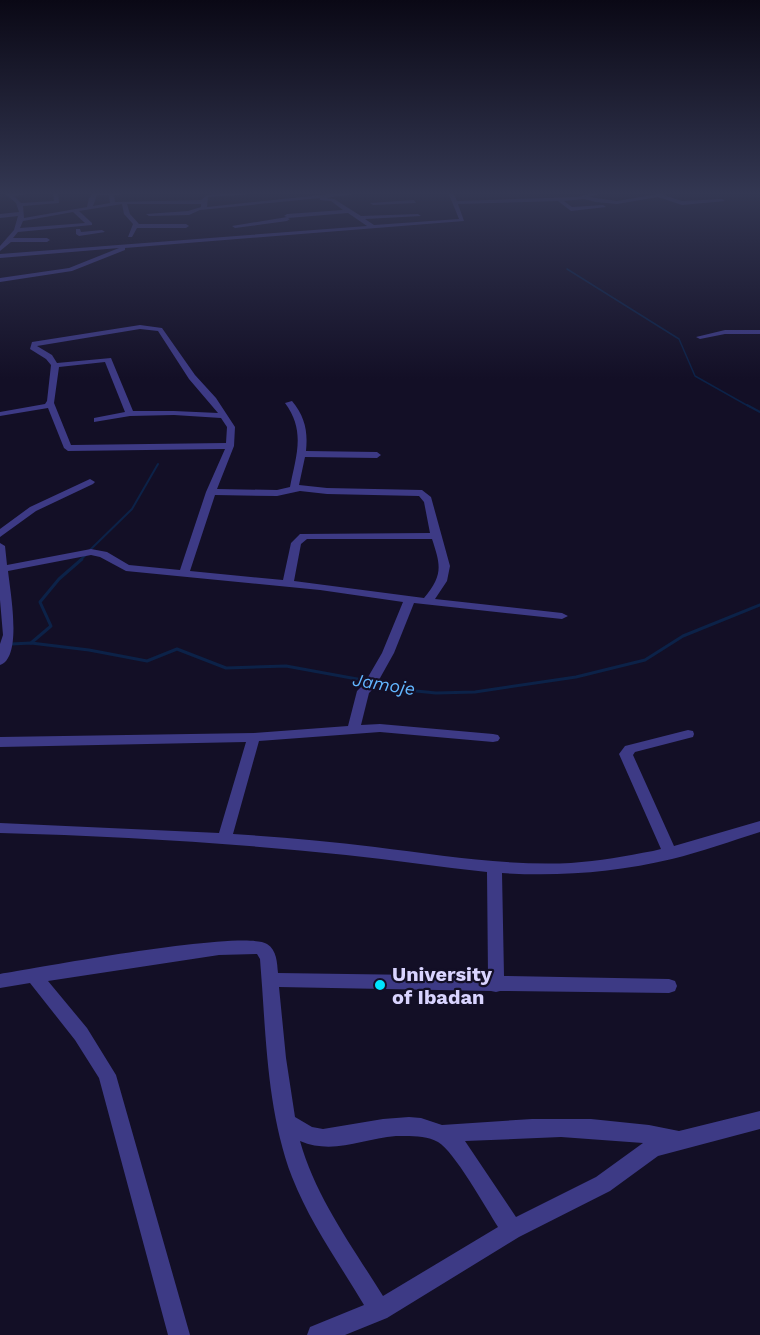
<svg xmlns="http://www.w3.org/2000/svg" width="760" height="1335" viewBox="0 0 760 1335" font-family="'Work Sans',sans-serif">
	<style>
		.lines { fill: none; stroke-linecap: round; stroke-linejoin: round }
		.stream-far2 { stroke: #0c2248; stroke-width: 1.5 }
		.stream-far1 { stroke: #0c2248; stroke-width: 2 }
		.stream { stroke: #0c2248; stroke-width: 3 }
		.minor { fill: #3d3a85; fill-rule: evenodd }
		.poi-dot { fill: #00e5ff; stroke: #130f26; stroke-width: 2 }
		.labels { text-anchor: middle; dominant-baseline: central; stroke-width: 4.5; stroke-linejoin: round; paint-order: stroke }
		.water-label { font-size: 18px; font-style: italic; fill: #62b6ff; stroke: #130f26 }
		.near-poi-label { font-size: 20px; font-weight: bold; fill: #d9d4ff; stroke: #130f26; text-anchor: start }
	</style>
	<rect width="100%" height="100%" fill="#130f26"/>
	<g class="lines">
		<!-- stream-far2 -->
		<path class="stream-far2" d="M567,269L679,339L695,376L750,407"/>
		<!-- stream-far1 -->
		<g class="stream-far1">
			<path d="M747,405L760,412"/>
			<path d="M90,550L132,509L158,464"/>
			<path d="M80,560L86,555"/>
		</g>
		<!-- stream -->
		<g class="stream">
			<path d="M31,643L51,626L40,602L59,579L82,559"/>
			<path d="M11,644L31,643L89,650L147,661L177,649L226,668L286,666L368,681"/>
			<path d="M374,682L406,690L436,693L475,692L576,677L645,660L683,636L760,605"/>
		</g>
		<!-- minor -->
		<g class="minor">
			<path d="M3,192H39L14,196L21,203L54,201L53,192H58L59,203L23,206L24,218L87,207L89,198L94,193L147,192L114,195L115,202L201,200L207,195L249,193L251,194L208,197L207,207L350,192H369L325,198L334,199L361,216L418,214L421,216L365,219L374,225L459,219L448,192H453L457,201L577,197L597,192H606L589,197L617,201L669,192L663,195L682,201L722,199L725,201L682,205L658,197L617,204L596,202L584,199L564,201L572,207L603,205L606,207L571,211L558,201L458,204L464,221L125,248V250L72,271L0,282V278L69,268L119,248L0,258V254L367,226L348,213L288,218L290,219L287,221L235,228L232,226L287,217L284,216L287,214L343,210L331,201L320,200V198L200,210L189,215L149,216L146,214L188,211L201,207V204H127L130,214L139,224H186L189,226L186,228H137L132,237H128L133,224L124,214L122,204L79,211L92,223V225L18,232L13,238H47L50,240L47,242H11L0,251V246L14,230L18,216L0,218V214L19,212L16,203ZM97,195H109L110,203L93,206ZM73,212L85,223L20,228L23,221Z"/>
			<path d="M414,200L416,203L373,205L370,203Z"/>
			<path d="M76,229H80L81,232L102,230L105,232L79,236L76,234Z"/>
			<path d="M140,325L162,328L195,375L216,398L235,427L234,446L217,489L277,490L290,487C296,456 306,431 285,403L292,401C305,417 308,431 306,451L377,452L381,455L377,458L305,457L299,485L327,488L422,490L431,497L450,566L447,581L435,599L562,613L568,616L562,619L414,603L394,653L375,687L369,693L361,725L380,724L493,734L498,735L500,738L498,741L493,742L380,732L259,741L233,834C281,837 328,841 375,847C440,855 505,866 571,863C599,861 626,856 653,851L661,849L619,754L625,746L688,730L693,731L694,734L693,737L635,752L633,755L674,846L760,821V832C731,841 701,852 672,859C617,872 559,877 502,873L504,976L669,979L675,981L677,986L675,991L669,993L500,991L496,992L491,991L279,987L286,1058L295,1117L312,1127L323,1129L383,1119L409,1117L421,1118L442,1125L532,1119H591L649,1125L679,1131L760,1111V1129L658,1156L610,1191L519,1237L387,1318L345,1335H307L310,1327L364,1305C339,1263 310,1223 292,1177C266,1108 266,1031 260,959L257,954L219,955L48,981L87,1028L116,1075L190,1335H168L99,1078L75,1040L30,983L0,988V974C38,968 244,929 267,944C277,950 277,963 278,973L488,976L487,872C440,867 393,860 346,855C231,843 116,836 0,833V823L219,833L246,742L0,747V737L254,733L348,726L357,691L364,684L382,653L403,602L320,590L126,571L100,557L91,555L8,571C10,590 23,658 0,665V644L3,635L0,600V543L5,546L7,565L91,549L107,552L129,565L180,570L206,492L225,449L68,451L64,448L48,408L0,416V412L45,404L47,401L51,365L46,359L30,349L32,342ZM140,329L158,331L189,379L218,413L174,411H133L111,358L57,363L52,355L37,346ZM105,362L125,412L94,418V422L130,416L174,415L221,418L227,427L226,443L71,445L54,403L59,367ZM300,491L327,494L419,496L424,502L430,533L300,534L291,543L283,580L190,571L215,495L277,496ZM307,539H432C441,566 443,575 424,598L294,581L301,544ZM396,1136C409,1136 426,1135 438,1142C454,1151 486,1208 498,1227L383,1296C352,1246 316,1198 300,1141C333,1155 362,1139 396,1136ZM561,1137L643,1143L596,1177L516,1217L465,1141Z"/>
			<path d="M725,330H760V334H725L700,339L696,337Z"/>
			<path d="M90,479L95,482L93,484L36,511L0,537V529L30,507Z"/>
		</g>
	</g>
	<!-- sky -->
	<linearGradient id="sky" x2="0" y2="1"><stop stop-color="#0a0815"/><stop offset="0.51" stop-color="#333752"/><stop offset="1" stop-color="#333752" stop-opacity="0"/></linearGradient>
	<rect width="760" height="379" fill="url(#sky)"/>
	<!-- markers -->
	<circle class="poi-dot" cx="380" cy="985" r="6"/>
	<g class="labels">
		<!-- water labels -->
		<g class="water-label">
			<text transform="translate(384 684) rotate(9)">Jamoje</text>
		</g>
		<!-- near-poi labels -->
		<g class="near-poi-label">
			<text x="392" y="974">University<tspan x="392" dy="23">of Ibadan</tspan></text>
		</g>
	</g>
</svg>
